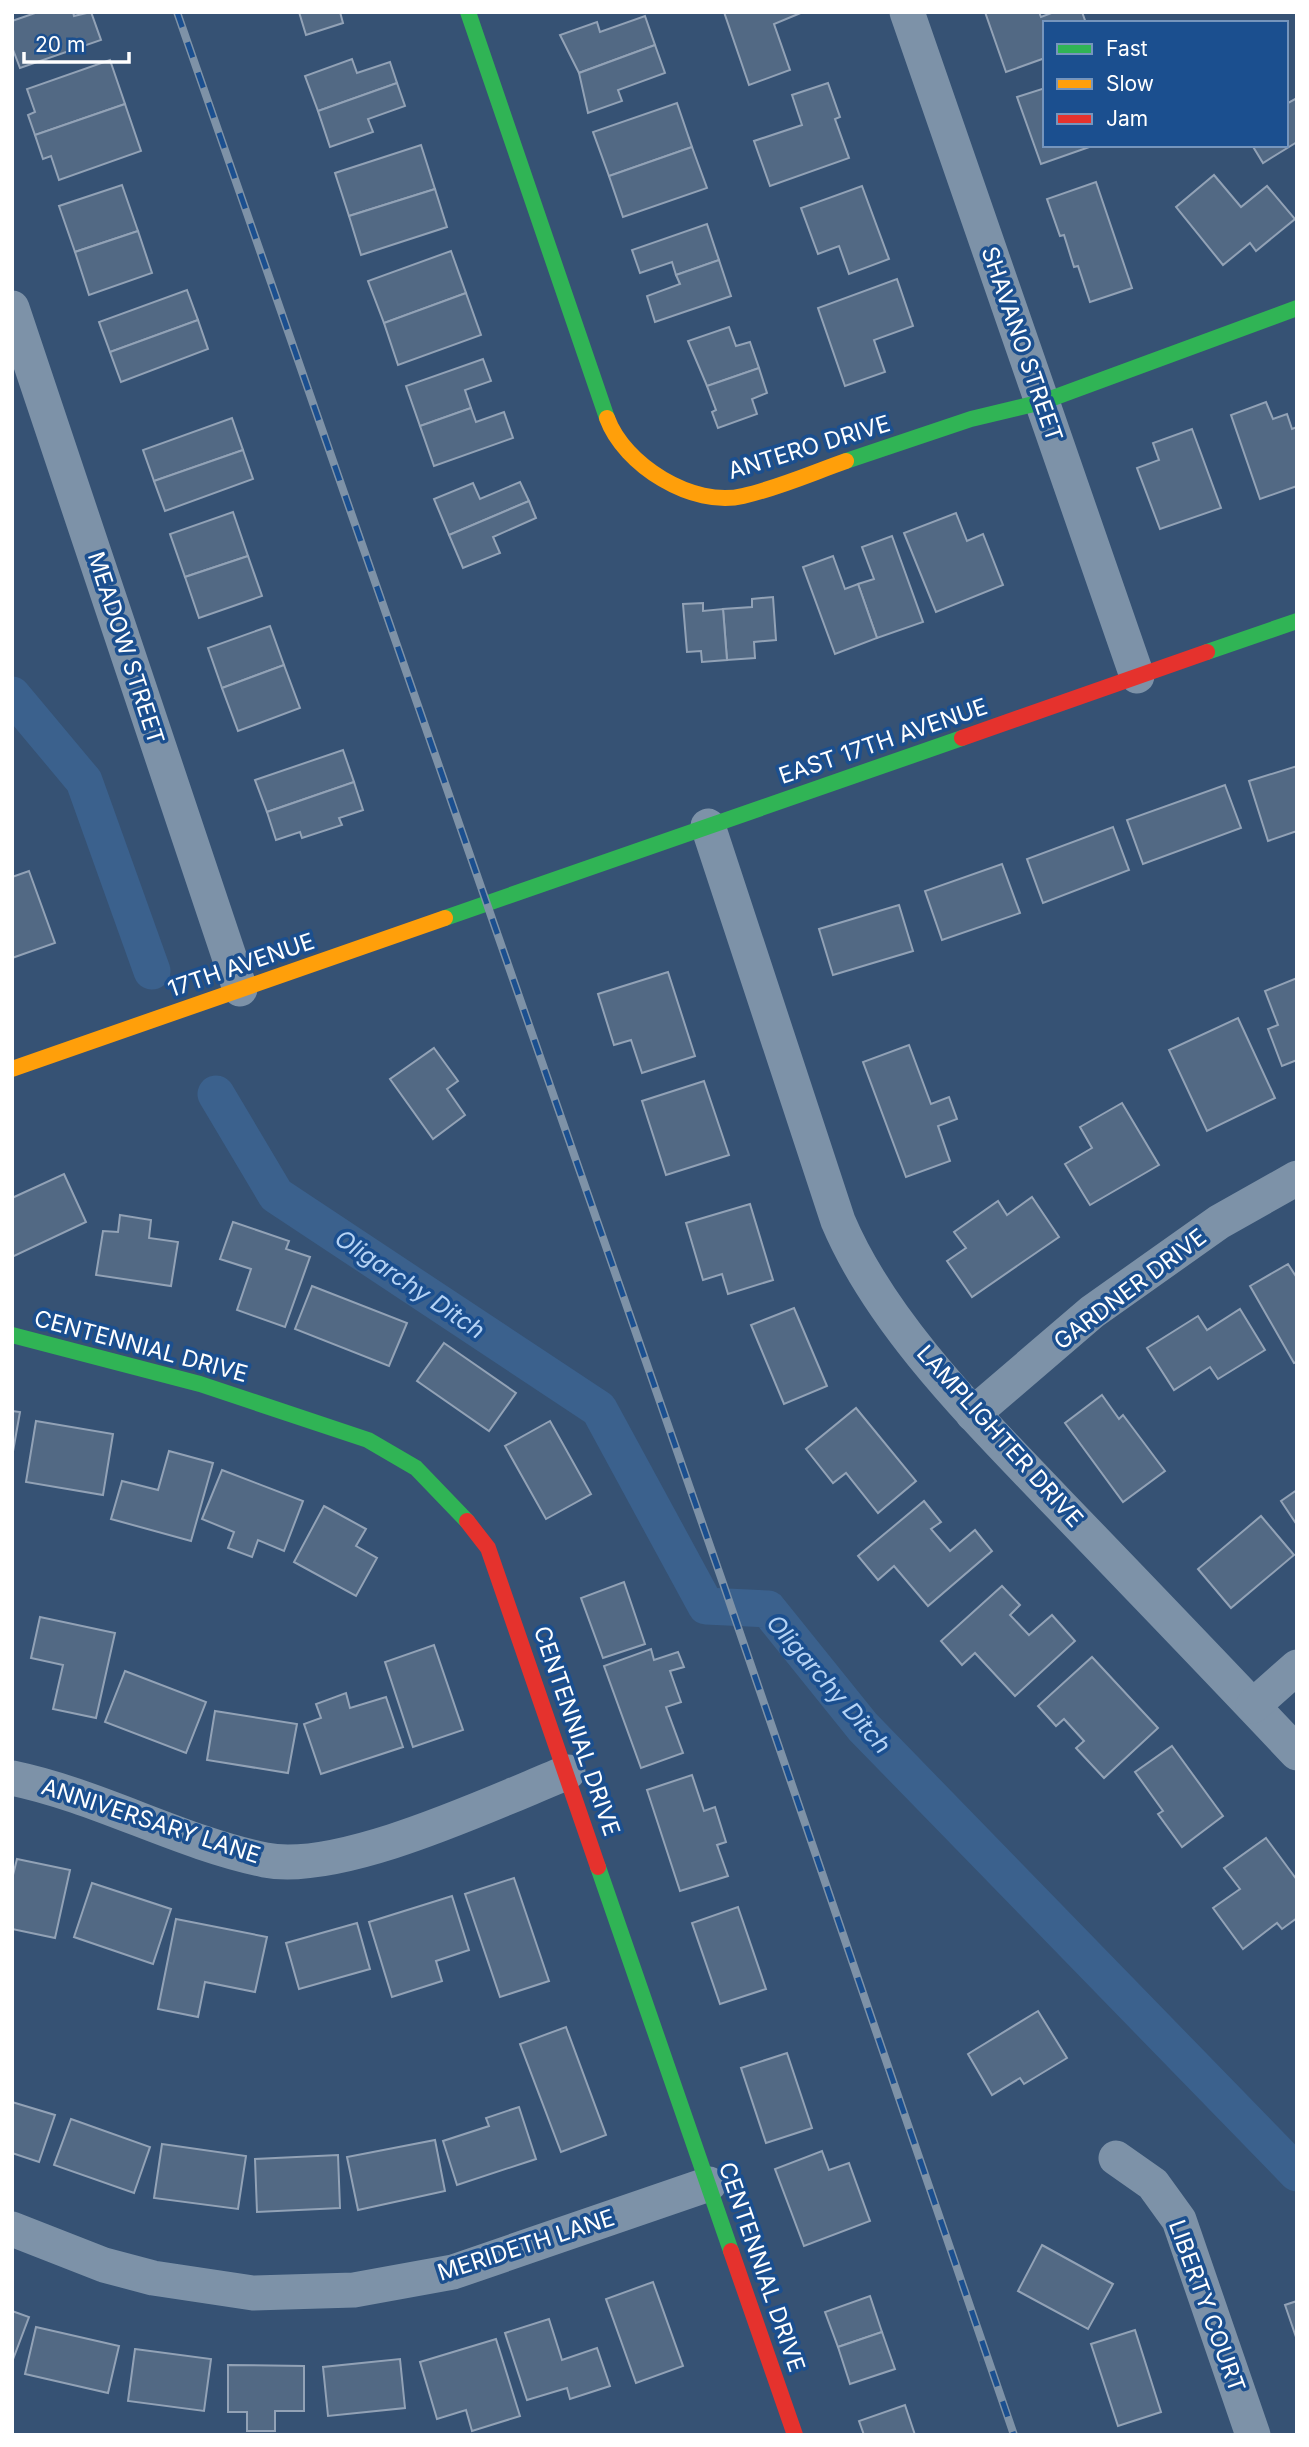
<svg xmlns="http://www.w3.org/2000/svg" width="1309" height="2447" viewBox="0 0 1309 2447" font-family="Inter,sans-serif">
	<style>
		.lines { fill: none; stroke-linecap: round; stroke-linejoin: round }
		.canal { stroke: #3b618d; stroke-width: 37 }
		.building { fill: #526984; stroke: #92a2b6; stroke-width: 2 }
		.street { stroke: #7d92a8; stroke-width: 35 }
		.fast { stroke: #30b455; stroke-width: 16 }
		.slow { stroke: #ff9f0a; stroke-width: 16 }
		.jam { stroke: #e5322d; stroke-width: 16 }
		.rail-casing { stroke: #7e92a7; stroke-width: 8 }
		.rail { stroke: #1b4f8f; stroke-width: 5; stroke-dasharray: 16; stroke-linecap: butt }
		.labels { text-anchor: middle; dominant-baseline: central; stroke-width: 7; stroke-linejoin: round; paint-order: stroke }
		.street-label { font-size: 23px; fill: #fff; stroke: #1b4f8f }
		.water-label { font-size: 24px; font-style: italic; fill: #b5d3f5; stroke: #1b4f8f }
	</style>
	<rect width="100%" height="100%" fill="#365274"/>
	<g class="lines">
		<!-- canal -->
		<g class="canal">
			<path d="M12,695L84,781L152,971"/>
			<path d="M216,1094L276,1195L599,1409L706,1606L768,1609L863,1727L1297,2173"/>
		</g>
	</g>
	<!-- building -->
	<g class="building">
		<path d="M38,12H73L74,16L91,12L101,40L20,68L12,47V21Z"/>
		<path d="M299,12H340L343,23L306,35Z"/>
		<path d="M724,12H803L774,24L790,70L749,85Z"/>
		<path d="M985,12H1039L1041,17L1054,12H1082L1086,23H1045V58L1006,72Z"/>
		<path d="M645,16L655,45L579,73L560,35L597,22L600,32Z"/>
		<path d="M655,45L665,73L618,90L622,101L588,113L579,73Z"/>
		<path d="M352,59L357,73L390,62L397,83L318,111L305,76Z"/>
		<path d="M110,60L125,104L35,135L28,115L35,112L27,89Z"/>
		<path d="M397,83L405,106L368,119L373,132L330,147L318,111Z"/>
		<path d="M828,83L840,117L835,119L849,158L770,186L754,141L802,125L792,95Z"/>
		<path d="M1045,88V145H1095L1041,164L1017,97Z"/>
		<path d="M1297,98V142L1263,163L1252,145H1286V104Z"/>
		<path d="M677,103L692,147L609,176L593,132Z"/>
		<path d="M125,104L141,151L59,180L51,156L43,159L35,135Z"/>
		<path d="M421,145L435,189L349,216L335,173Z"/>
		<path d="M692,147L707,188L623,217L609,176Z"/>
		<path d="M1214,175L1241,207L1267,186L1295,219L1256,251L1250,243L1223,265L1176,207Z"/>
		<path d="M1096,182L1132,288L1090,302L1078,266L1074,267L1064,235L1060,236L1047,199Z"/>
		<path d="M122,185L138,231L75,252L59,206Z"/>
		<path d="M862,186L889,259L849,274L839,246L818,254L801,208Z"/>
		<path d="M435,189L447,227L361,255L349,216Z"/>
		<path d="M707,224L719,260L676,275L672,262L640,273L632,250Z"/>
		<path d="M138,231L152,273L89,295L75,252Z"/>
		<path d="M451,251L466,293L384,323L368,281Z"/>
		<path d="M719,260L731,296L655,322L647,296L680,284L676,275Z"/>
		<path d="M897,279L913,326L874,340L885,372L845,386L818,308Z"/>
		<path d="M187,290L198,320L110,352L99,322Z"/>
		<path d="M466,293L481,335L398,365L384,323Z"/>
		<path d="M198,320L208,349L121,382L110,352Z"/>
		<path d="M729,327L736,346L750,342L759,368L707,386L688,341Z"/>
		<path d="M483,359L491,381L465,390L471,408L420,426L406,386Z"/>
		<path d="M759,368L767,393L752,399L757,414L718,428L712,412L716,410L707,386Z"/>
		<path d="M1266,402L1273,419L1287,414L1292,429L1297,427V486L1260,499L1231,415Z"/>
		<path d="M471,408L476,422L504,412L513,438L434,466L420,426Z"/>
		<path d="M232,418L243,450L154,481L143,450Z"/>
		<path d="M1192,429L1221,508L1160,529L1137,468L1159,460L1153,443Z"/>
		<path d="M243,450L253,479L165,511L154,481Z"/>
		<path d="M520,482L529,501L449,535L434,499L473,483L480,499Z"/>
		<path d="M529,501L536,518L493,537L500,553L463,568L449,535Z"/>
		<path d="M233,512L248,556L185,577L170,534Z"/>
		<path d="M956,513L967,541L983,534L1003,585L936,612L904,533Z"/>
		<path d="M892,536L923,622L877,638L858,584L874,579L862,547Z"/>
		<path d="M248,556L262,596L199,618L185,577Z"/>
		<path d="M833,556L845,589L858,584L877,638L835,654L803,567Z"/>
		<path d="M773,597L776,640L754,642L755,658L727,660L723,609L752,607V599Z"/>
		<path d="M703,603V611L723,609L727,660L702,662L701,651L687,652L683,604Z"/>
		<path d="M270,626L284,665L222,688L208,648Z"/>
		<path d="M284,665L300,708L238,731L222,688Z"/>
		<path d="M343,750L354,782L267,812L255,780Z"/>
		<path d="M1297,766V831L1268,841L1249,781Z"/>
		<path d="M354,782L363,810L339,818L342,825L302,838L300,832L276,840L267,812Z"/>
		<path d="M1225,785L1241,828L1143,864L1127,820Z"/>
		<path d="M1113,827L1129,870L1043,903L1027,859Z"/>
		<path d="M1002,864L1020,913L942,940L925,891Z"/>
		<path d="M29,871L55,943L12,958V877Z"/>
		<path d="M899,905L913,951L833,975L819,929Z"/>
		<path d="M668,972L695,1056L642,1073L631,1040L614,1045L598,994Z"/>
		<path d="M1297,978V1060L1282,1066L1268,1029L1278,1025L1265,991Z"/>
		<path d="M1238,1018L1275,1098L1207,1131L1169,1050Z"/>
		<path d="M909,1045L931,1104L949,1097L957,1119L938,1126L950,1161L906,1177L863,1062Z"/>
		<path d="M434,1048L458,1081L447,1089L465,1115L433,1139L390,1079Z"/>
		<path d="M704,1081L729,1155L666,1175L642,1101Z"/>
		<path d="M1122,1103L1159,1165L1090,1205L1065,1164L1092,1148L1080,1127Z"/>
		<path d="M64,1174L86,1222L12,1257V1198Z"/>
		<path d="M1032,1197L1059,1237L972,1297L947,1261L966,1248L954,1232L998,1201L1007,1215Z"/>
		<path d="M750,1204L773,1280L728,1294L722,1274L703,1280L686,1223Z"/>
		<path d="M120,1215L151,1220L149,1238L178,1242L171,1286L96,1275L103,1231L118,1232Z"/>
		<path d="M233,1222L289,1241L286,1249L310,1257L285,1327L237,1310L251,1269L220,1259Z"/>
		<path d="M1288,1264L1297,1278V1362L1294,1363L1250,1286Z"/>
		<path d="M312,1286L407,1323L389,1366L295,1329Z"/>
		<path d="M794,1308L827,1386L784,1404L751,1325Z"/>
		<path d="M1240,1309L1265,1350L1218,1379L1210,1367L1174,1390L1147,1348L1198,1316L1207,1330Z"/>
		<path d="M444,1343L516,1393L489,1431L417,1381Z"/>
		<path d="M1102,1395L1119,1419L1123,1415L1165,1471L1123,1502L1065,1423Z"/>
		<path d="M856,1408L916,1481L878,1513L846,1473L833,1483L806,1449Z"/>
		<path d="M12,1411L20,1412L12,1457Z"/>
		<path d="M36,1421L113,1434L103,1495L26,1482Z"/>
		<path d="M550,1421L591,1494L546,1519L505,1446Z"/>
		<path d="M169,1451L213,1463L191,1541L111,1519L122,1481L158,1490Z"/>
		<path d="M222,1470L303,1501L284,1551L258,1540L252,1557L228,1548L234,1532L202,1519Z"/>
		<path d="M1297,1490V1525L1281,1501Z"/>
		<path d="M924,1501L941,1522L931,1529L950,1551L975,1530L992,1551L928,1606L894,1566L878,1580L858,1556Z"/>
		<path d="M324,1506L366,1529L356,1546L377,1558L356,1596L294,1562Z"/>
		<path d="M1261,1516L1294,1555L1231,1608L1198,1569Z"/>
		<path d="M624,1582L645,1644L603,1658L581,1598Z"/>
		<path d="M1002,1586L1020,1605L1010,1615L1029,1635L1052,1615L1075,1641L1015,1696L975,1653L962,1665L941,1641Z"/>
		<path d="M40,1617L115,1633L96,1718L53,1709L63,1665L31,1658Z"/>
		<path d="M434,1645L463,1730L413,1747L385,1662Z"/>
		<path d="M651,1649L654,1660L678,1652L684,1667L670,1671L681,1702L666,1707L683,1753L641,1768L604,1666Z"/>
		<path d="M1092,1657L1158,1728L1104,1778L1076,1748L1084,1741L1064,1719L1056,1726L1038,1706Z"/>
		<path d="M125,1671L206,1702L186,1753L105,1722Z"/>
		<path d="M346,1693L350,1708L386,1697L403,1747L321,1774L304,1724L321,1718L316,1704Z"/>
		<path d="M215,1711L297,1724L288,1773L207,1760Z"/>
		<path d="M1172,1746L1223,1816L1182,1847L1158,1814L1163,1811L1135,1772Z"/>
		<path d="M692,1775L704,1811L715,1807L726,1842L717,1845L728,1876L680,1891L647,1790Z"/>
		<path d="M1266,1838L1297,1880V1918L1282,1929L1277,1923L1243,1949L1213,1908L1240,1889L1224,1868Z"/>
		<path d="M17,1859L70,1870L55,1938L12,1929V1879Z"/>
		<path d="M514,1878L549,1981L500,1997L465,1894Z"/>
		<path d="M92,1883L171,1909L153,1964L74,1937Z"/>
		<path d="M452,1896L469,1950L436,1961L442,1981L392,1997L369,1922Z"/>
		<path d="M738,1907L766,1989L720,2004L692,1923Z"/>
		<path d="M176,1919L267,1937L255,1992L205,1982L198,2017L158,2009Z"/>
		<path d="M357,1923L370,1969L299,1989L286,1943Z"/>
		<path d="M1038,2011L1067,2058L1024,2084L1020,2078L992,2095L968,2054Z"/>
		<path d="M566,2027L606,2135L561,2152L520,2044Z"/>
		<path d="M787,2053L812,2128L766,2143L741,2068Z"/>
		<path d="M12,2102L55,2115L39,2162L12,2153Z"/>
		<path d="M519,2107L536,2159L457,2185L443,2141L489,2126L486,2118Z"/>
		<path d="M71,2119L150,2147L134,2193L54,2165Z"/>
		<path d="M435,2140L445,2191L358,2210L347,2157Z"/>
		<path d="M162,2144L246,2156L238,2209L154,2198Z"/>
		<path d="M822,2151L829,2170L849,2163L870,2221L804,2246L775,2169Z"/>
		<path d="M338,2155L340,2208L257,2212L255,2159Z"/>
		<path d="M1042,2245L1113,2284L1088,2329L1018,2291Z"/>
		<path d="M653,2282L683,2366L636,2383L606,2299Z"/>
		<path d="M870,2296L882,2332L838,2347L825,2312Z"/>
		<path d="M1297,2301V2340L1285,2305Z"/>
		<path d="M12,2311L29,2317L12,2362Z"/>
		<path d="M549,2319L562,2360L597,2348L610,2386L570,2399L567,2388L527,2400L505,2333Z"/>
		<path d="M36,2327L119,2346L108,2393L25,2374Z"/>
		<path d="M1135,2330L1161,2412L1118,2426L1091,2344Z"/>
		<path d="M882,2332L895,2369L850,2384L838,2347Z"/>
		<path d="M496,2339L520,2416L472,2431L466,2410L437,2419L420,2362Z"/>
		<path d="M135,2349L211,2359L204,2411L128,2401Z"/>
		<path d="M400,2359L405,2408L328,2416L323,2367Z"/>
		<path d="M228,2365L304,2366V2411H275V2431H247V2412H228Z"/>
		<path d="M905,2405L915,2435H864L859,2421Z"/>
	</g>
	<g class="lines">
		<!-- street -->
		<g class="street">
			<path d="M907,12L1137,676"/>
			<path d="M12,308L240,989"/>
			<path d="M708,826L838,1221C882,1325 977,1418 1055,1500C1136,1584 1217,1668 1297,1753"/>
			<path d="M973,1414L1092,1312L1219,1222L1297,1178"/>
			<path d="M1253,1706L1297,1667"/>
			<path d="M12,1778C99,1796 178,1842 265,1860C341,1875 494,1802 568,1772"/>
			<path d="M1116,2158L1153,2184L1179,2220L1253,2435"/>
			<path d="M12,2229L104,2265L153,2278L253,2293L354,2290L453,2272L709,2184"/>
		</g>
		<!-- fast -->
		<g class="fast">
			<path d="M468,12L607,418"/>
			<path d="M846,461L971,419L1042,402L1297,308"/>
			<path d="M1207,652L1297,621"/>
			<path d="M445,918L962,738"/>
			<path d="M12,1335L200,1384L368,1440L416,1468L467,1521"/>
			<path d="M598,1867L731,2251"/>
		</g>
		<!-- slow -->
		<g class="slow">
			<path d="M607,418C624,465 693,508 743,496C778,488 812,473 846,461"/>
			<path d="M12,1069L445,918"/>
		</g>
		<!-- jam -->
		<g class="jam">
			<path d="M962,738L1207,652"/>
			<path d="M467,1521L488,1548L598,1867"/>
			<path d="M731,2251L795,2435"/>
		</g>
		<defs>
			<path id="rail" d="M177,12L725,1589L1014,2435"/>
		</defs>
		<!-- rail casing -->
		<use href="#rail" class="rail-casing"/>
		<!-- rail -->
		<use href="#rail" class="rail"/>
	</g>
	<g class="labels">
		<!-- street labels -->
		<g class="street-label">
			<text transform="translate(1022 344) rotate(71)">SHAVANO STREET</text>
			<text transform="translate(809 447) rotate(-17)">ANTERO DRIVE</text>
			<text transform="translate(126 648) rotate(72)">MEADOW STREET</text>
			<text transform="translate(883 741) rotate(-19)">EAST 17TH AVENUE</text>
			<text transform="translate(241 965) rotate(-19)">17TH AVENUE</text>
			<text transform="translate(1130 1289) rotate(-37)">GARDNER DRIVE</text>
			<text transform="translate(141 1346) rotate(15)">CENTENNIAL DRIVE</text>
			<text transform="translate(1000 1436) rotate(48)">LAMPLIGHTER DRIVE</text>
			<text transform="translate(577 1731) rotate(71)">CENTENNIAL DRIVE</text>
			<text transform="translate(151 1821) rotate(18)">ANNIVERSARY LANE</text>
			<text transform="translate(526 2245) rotate(-18)">MERIDETH LANE</text>
			<text transform="translate(762 2267) rotate(71)">CENTENNIAL DRIVE</text>
			<text transform="translate(1207 2306) rotate(70)">LIBERTY COURT</text>
		</g>
		<!-- water labels -->
		<g class="water-label">
			<text transform="translate(410 1284) rotate(34)">Oligarchy Ditch</text>
			<text transform="translate(829 1684) rotate(49)">Oligarchy Ditch</text>
		</g>
	</g>
	<!-- border -->
	<rect width="1309" height="2447" fill="none" stroke="#ffffff" stroke-width="28"/>
	<!-- legend -->
	<rect x="1043" y="21" width="245" height="126" fill="#1b4f8f" stroke="#7695bc" stroke-width="2"/>
	<rect x="1057" y="44" width="35" height="10" fill="#30b455" stroke="#7695bc" stroke-width="2"/>
	<text x="1106" y="56" font-size="21" fill="#ffffff">Fast</text>
	<rect x="1057" y="79" width="35" height="10" fill="#ff9f0a" stroke="#7695bc" stroke-width="2"/>
	<text x="1106" y="91" font-size="21" fill="#ffffff">Slow</text>
	<rect x="1057" y="114" width="35" height="10" fill="#e5322d" stroke="#7695bc" stroke-width="2"/>
	<text x="1106" y="126" font-size="21" fill="#ffffff">Jam</text>
	<!-- scale -->
	<path d="M24 52v10h105v-10" fill="none" stroke="#ffffff" stroke-width="3.5"/>
	<text x="35" y="52" font-size="21" fill="#ffffff" stroke="#1b4f8f" stroke-width="5" paint-order="stroke">20 m</text>
</svg>
